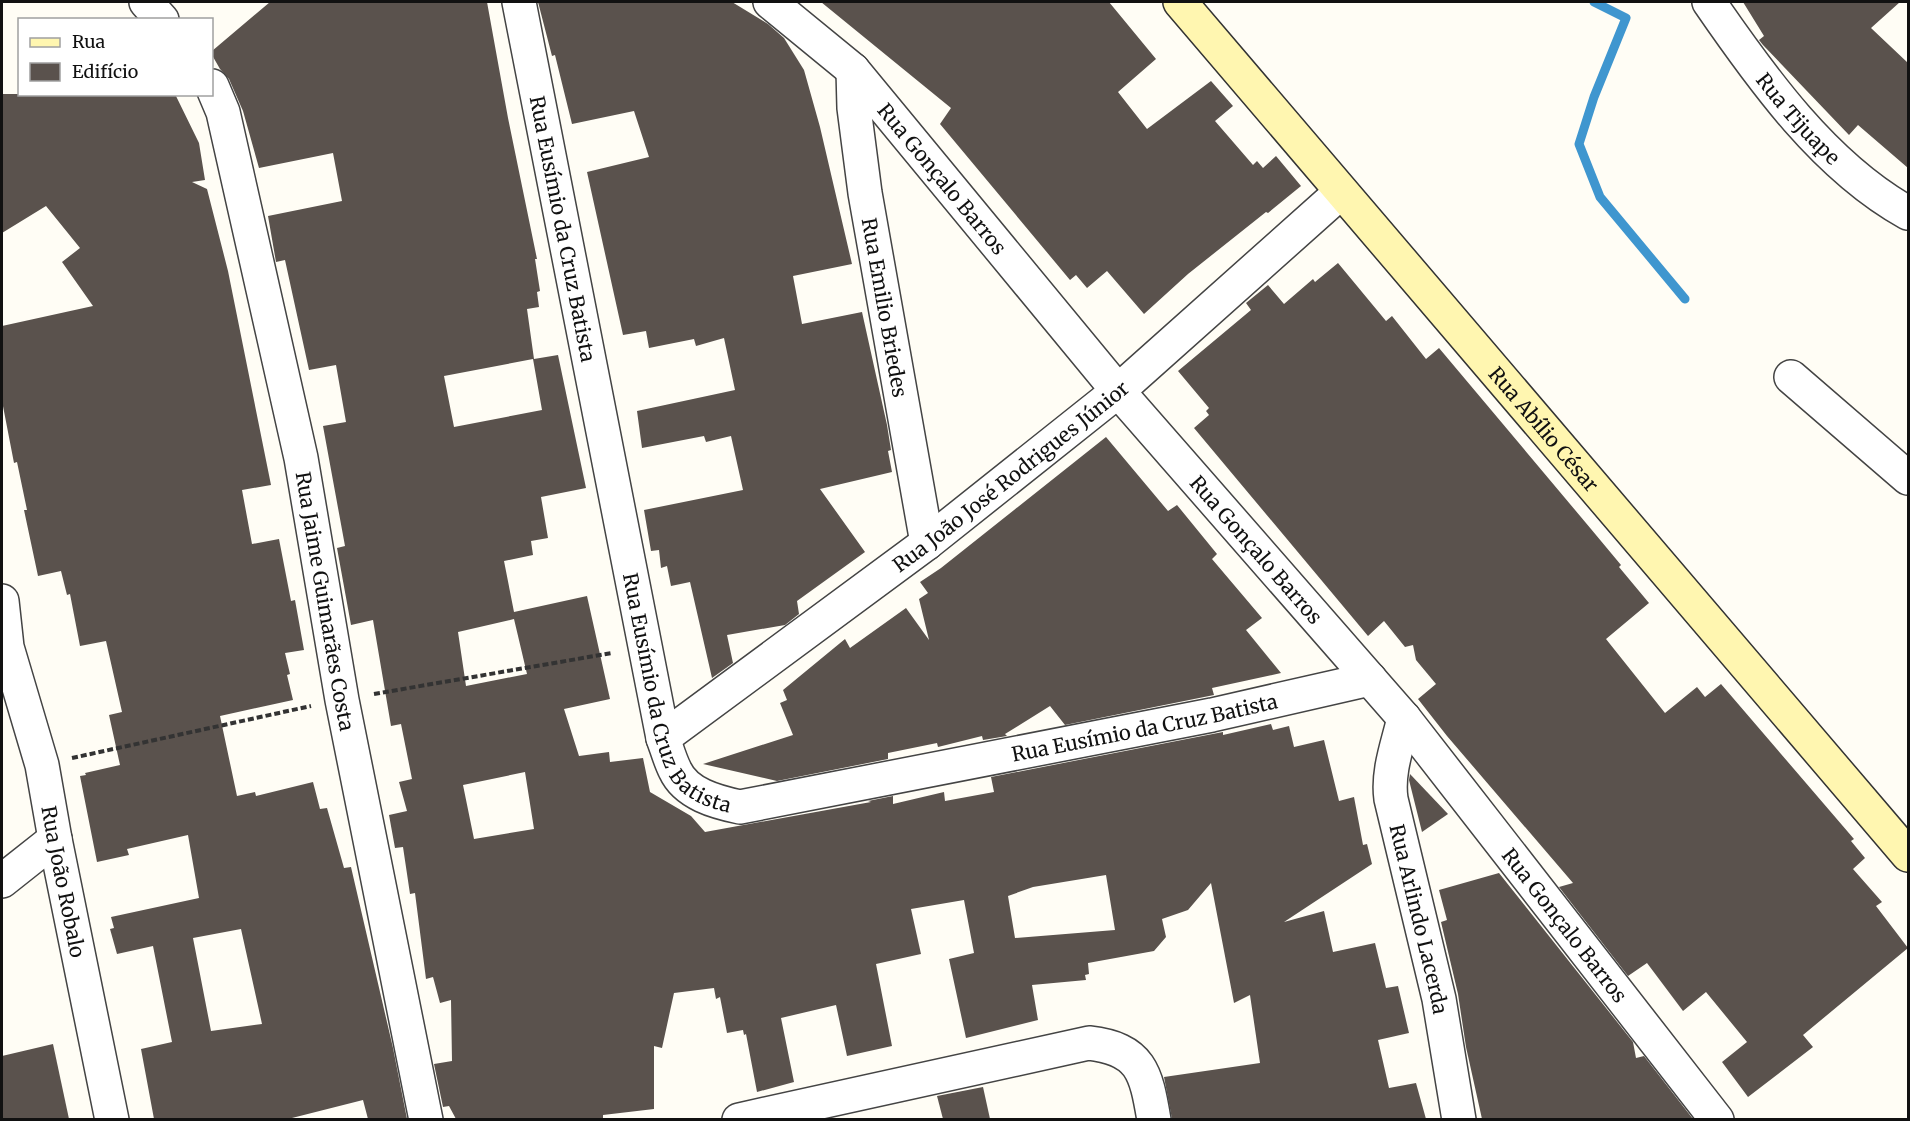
<svg xmlns="http://www.w3.org/2000/svg" width="1910" height="1121" viewBox="0 0 1910 1121" font-family="Merriweather,serif">
	<style>
		.lines { fill: none; stroke-linecap: round; stroke-linejoin: round }
		.stream { stroke: #3f96cf; stroke-width: 9 }
		.building { fill: #5a524d; fill-rule: evenodd }
		.minor-casing { stroke: #444; stroke-width: 36 }
		.secondary-casing { stroke: #333; stroke-width: 36 }
		.path { stroke: #333; stroke-width: 4; stroke-dasharray: 6 3; stroke-linecap: butt }
		.minor { stroke: #fff; stroke-width: 33 }
		.secondary { stroke: #fff6b0; stroke-width: 33 }
		.labels { text-anchor: middle; dominant-baseline: central; stroke-width: 6; stroke-linejoin: round; paint-order: stroke }
		.street-label { font-size: 20px; fill: #111; stroke: #fff }
	</style>
	<rect width="100%" height="100%" fill="#fffdf5"/>
	<g class="lines">
		<!-- stream -->
		<path class="stream" d="M1594,2L1626,18L1594,97L1579,144L1600,197L1685,299"/>
	</g>
	<!-- building -->
	<g class="building">
		<path d="M270,2H487L508,118L537,259H535L540,291L537,292L539,307L527,309L534,359L558,355L586,488L541,497L548,538L531,541L533,555L504,561L514,612L587,596L610,699L564,709L579,756L609,752L610,762L643,758L650,792L691,816L705,832L871,802L868,801L893,796V804L944,792L945,801L994,792L991,777L1223,732V735L1271,724L1273,730L1289,726L1294,747L1324,740L1339,801L1354,797L1363,845L1367,844L1372,864L1284,922L1324,911L1333,952L1375,943L1386,988L1398,986L1409,1033L1378,1040L1389,1088L1416,1083L1426,1119H1172L1164,1077L1260,1063L1250,995L1234,1003L1211,883L1188,910L1162,919L1166,937L1154,951L1088,963L1089,974L1085,975L1086,980L1032,985L1038,1020L966,1038L949,959L974,953L964,900L911,909L921,954L876,964L892,1046L847,1056L836,1005L781,1018L794,1082L757,1092L746,1034L744,1035L743,1030L727,1033L720,997L716,999L714,988L674,993L662,1048L654,1046V1109L603,1115V1119H456L449,1106L443,1107L434,1064L452,1061L451,1000L440,1003L433,977L426,979L415,893L410,894L403,847L395,848L389,815L407,811L399,782L412,779L401,724L391,726L373,620L351,625L337,548L345,546L323,426L346,422L336,365L309,370L285,260L276,262L268,216L342,201L333,153L259,168L243,111L229,79L220,69L212,55V51ZM533,359L542,410L454,427L444,376ZM514,619L527,674L466,686L458,632ZM525,772L534,829L474,839L463,785ZM1106,875L1115,930L1015,938L1008,896L1033,887Z"/>
		<path d="M538,2H732L768,24L784,38L804,70L820,127L852,264L793,276L802,324L862,312L887,425L891,450L888,451L892,472L820,489L865,552L797,601L799,614L785,625L727,635L733,663L712,678L690,582L671,586L667,566L661,568L659,550L651,551L644,510L743,490L731,436L706,442L704,436L642,448L637,411L735,390L724,338L696,346L694,339L649,348L646,331L623,335L587,172L649,157L634,111L572,124L555,55L552,56Z"/>
		<path d="M821,2H1109L1156,59L1118,92L1147,129L1211,81L1233,106L1215,121L1253,165L1257,161L1263,168L1276,156L1301,186L1268,213L1266,212L1188,274L1144,314L1107,271L1087,288L1076,275L1070,280L940,124L951,108Z"/>
		<path d="M1743,2H1900L1871,28L1908,63V168L1858,125L1849,135L1763,45L1759,40L1764,36Z"/>
		<path d="M2,94H175L199,143L205,180L192,182L207,189L228,271L271,485L242,490L252,544L279,539L291,601L295,600L304,650L285,653L290,674L287,675L293,700L220,716L237,796L255,792L256,796L313,782L320,809L327,808L344,868L351,867L393,1048L407,1119H368L363,1100L288,1119H154L141,1049L172,1042L153,946L117,954L110,929L114,928L111,917L199,898L188,835L127,849L129,855L97,862L80,776L86,775L85,773L120,765L109,715L122,712L106,641L80,646L70,594L67,595L61,571L38,576L24,510H27L17,462L14,463L2,401V326L93,306L62,262L80,248L46,206L2,233ZM241,929L262,1024L211,1031L193,938Z"/>
		<path d="M1338,263L1386,321L1392,316L1426,359L1439,348L1591,529L1621,565L1619,567L1649,603L1606,639L1665,713L1697,687L1705,697L1721,684L1854,839L1851,841L1865,858L1853,869L1882,902L1876,906L1908,948L1803,1035L1813,1047L1748,1097L1722,1062L1747,1042L1706,992L1683,1011L1647,963L1628,976L1559,887L1573,883L1447,736L1418,699L1436,684L1416,660L1413,645L1405,647L1384,621L1368,636L1194,428L1209,415L1206,411L1209,408L1178,371L1251,310L1246,303L1268,285L1284,304L1313,279L1315,282Z"/>
		<path d="M1106,437L1168,511L1177,505L1217,554L1212,559L1262,618L1246,630L1281,673L1212,688L1214,695L1065,725L1050,706L1005,734L1007,736L983,740L982,736L938,747L937,743L888,753V759L777,781L703,764L793,735L780,703L787,700L783,690L845,639L850,648L906,608L929,640L919,599L928,593L920,582L941,568Z"/>
		<path d="M1410,774L1448,814L1422,832L1409,780Z"/>
		<path d="M1499,873L1633,1042L1636,1058L1644,1056L1693,1119H1482L1466,1047L1458,994L1441,922L1447,920L1439,890Z"/>
		<path d="M53,1044L69,1119H2V1056Z"/>
		<path d="M983,1087L990,1119H943L937,1096Z"/>
	</g>
	<g class="lines">
		<defs>
			<g id="minor">
				<path d="M146,2L162,20"/>
				<path id="s1" d="M519,2L663,738C667,749 670,760 675,770C686,794 716,802 740,807L1212,715L1370,679"/>
				<path id="s2" d="M770,2L853,70L1118,391L1404,718L1717,1120"/>
				<path id="s3" d="M1709,2C1762,79 1825,167 1908,213"/>
				<path id="s4" d="M853,70L854,108L865,193L927,543"/>
				<path id="s5" d="M212,86L223,112L301,458L342,700L426,1120"/>
				<path d="M1791,377L1908,478"/>
				<path id="s6" d="M2,601L7,647L42,765L55,839L112,1120"/>
				<path id="s7" d="M1404,718C1398,744 1387,772 1391,799L1439,999L1459,1120"/>
				<path id="s8" d="M663,738L927,543L1118,391L1341,192"/>
				<path d="M2,881L55,839"/>
				<path d="M739,1120L1089,1043C1141,1049 1146,1072 1154,1120"/>
			</g>
			<g id="secondary">
				<path id="s9" d="M1180,2L1908,855"/>
			</g>
		</defs>
		<!-- minor casing -->
		<use href="#minor" class="minor-casing"/>
		<!-- secondary casing -->
		<use href="#secondary" class="secondary-casing"/>
		<!-- path -->
		<g class="path">
			<path d="M374,694L612,653"/>
			<path d="M72,758L311,706"/>
		</g>
		<!-- minor -->
		<use href="#minor" class="minor"/>
		<!-- secondary -->
		<use href="#secondary" class="secondary"/>
	</g>
	<g class="labels">
		<!-- street labels -->
		<g class="street-label">
			<text stroke="none"><textPath href="#s3" startOffset="147">Rua Tijuape</textPath></text>
			<text stroke="none"><textPath href="#s2" startOffset="248">Rua Gonçalo Barros</textPath></text>
			<text stroke="none"><textPath href="#s1" startOffset="231">Rua Eusímio da Cruz Batista</textPath></text>
			<text stroke="none"><textPath href="#s4" startOffset="240">Rua Emilio Briedes</textPath></text>
			<text stroke="none"><textPath href="#s9" startOffset="561">Rua Abílio César</textPath></text>
			<text stroke="none"><textPath href="#s8" startOffset="435">Rua João José Rodrigues Júnior</textPath></text>
			<text stroke="none"><textPath href="#s2" startOffset="734">Rua Gonçalo Barros</textPath></text>
			<text stroke="none"><textPath href="#s5" startOffset="528">Rua Jaime Guimarães Costa</textPath></text>
			<text stroke="none"><textPath href="#s1" startOffset="717">Rua Eusímio da Cruz Batista</textPath></text>
			<text stroke="none"><textPath href="#s1" startOffset="1274">Rua Eusímio da Cruz Batista</textPath></text>
			<text stroke="none"><textPath href="#s6" startOffset="288">Rua João Robalo</textPath></text>
			<text stroke="none"><textPath href="#s7" startOffset="206">Rua Arlindo Lacerda</textPath></text>
			<text stroke="none"><textPath href="#s2" startOffset="1220">Rua Gonçalo Barros</textPath></text>
		</g>
	</g>
	<!-- border -->
	<rect width="1910" height="1121" fill="none" stroke="#111111" stroke-width="6"/>
	<!-- legend -->
	<rect x="18" y="18" width="195" height="78" fill="#ffffff" stroke="#a0a0a0" stroke-width="1.5"/>
	<rect x="30" y="38" width="30" height="9" fill="#fff6b0" stroke="#a0a0a0" stroke-width="1.5"/>
	<text x="72" y="48" font-size="18" fill="#111111">Rua</text>
	<rect x="30" y="63" width="30" height="18" fill="#5a524d" stroke="#a0a0a0" stroke-width="1.5"/>
	<text x="72" y="78" font-size="18" fill="#111111">Edifício</text>
</svg>
